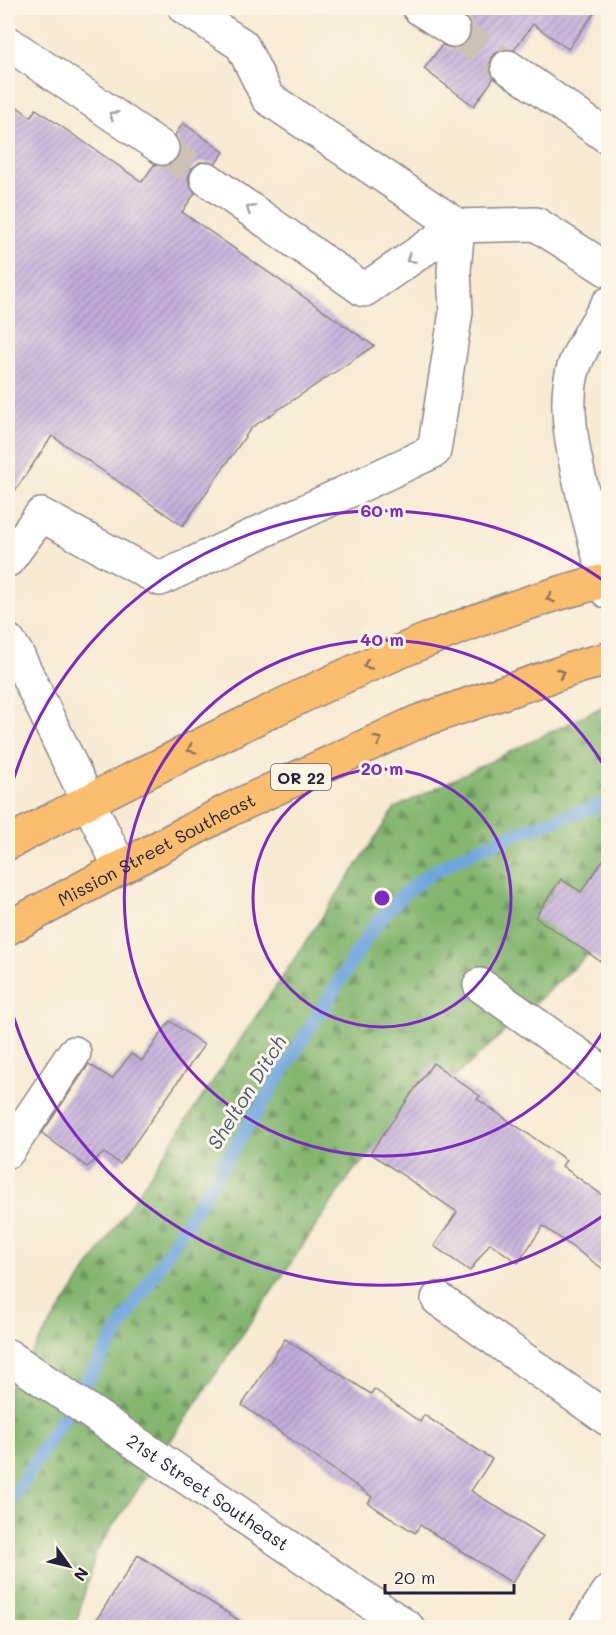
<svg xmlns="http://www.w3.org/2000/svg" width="616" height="1635" viewBox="0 0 616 1635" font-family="Mali,sans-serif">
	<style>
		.forest { fill: url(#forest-firs); stroke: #536c56; stroke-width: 1.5 }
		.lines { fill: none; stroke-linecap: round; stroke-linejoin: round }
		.stream { stroke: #70a6dd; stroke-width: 14 }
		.building { fill: url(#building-hatch) }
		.minor-tunnel { stroke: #cdc2b5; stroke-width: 33; stroke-dasharray: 33 16; stroke-linecap: butt }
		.minor-casing { stroke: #8d8687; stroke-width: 36 }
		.highway-casing { stroke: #8d8687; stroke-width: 36 }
		.minor { stroke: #fff; stroke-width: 33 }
		.highway { stroke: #fbbd6e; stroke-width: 33 }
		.oneway { stroke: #9c9ca7 }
		.oneway2 { stroke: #8e7054 }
		.ring { fill: none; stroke: #7b2cbf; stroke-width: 3 }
		.labels { text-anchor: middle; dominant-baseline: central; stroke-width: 6; stroke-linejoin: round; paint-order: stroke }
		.shield { fill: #fcf5e5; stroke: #63616e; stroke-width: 1.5 }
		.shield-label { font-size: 16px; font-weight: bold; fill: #22223b }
		.street-label { font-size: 18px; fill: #22223b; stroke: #fcf5e5 }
		.water-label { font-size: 20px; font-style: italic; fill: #41577c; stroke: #fcf5e5 }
		.centre { fill: #7b2cbf; stroke: #fcf5e5; stroke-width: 3 }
		.ring-label { font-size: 18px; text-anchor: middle; font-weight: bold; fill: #7b2cbf; stroke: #fcf5e5; stroke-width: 6; stroke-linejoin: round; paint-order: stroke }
	</style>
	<defs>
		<pattern id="forest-firs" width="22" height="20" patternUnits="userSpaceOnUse" patternTransform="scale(1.5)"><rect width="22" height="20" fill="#84b670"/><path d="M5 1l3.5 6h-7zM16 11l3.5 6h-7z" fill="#6c945d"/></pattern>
		<pattern id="building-hatch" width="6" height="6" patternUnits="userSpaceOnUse" patternTransform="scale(1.5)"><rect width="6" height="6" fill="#c4addb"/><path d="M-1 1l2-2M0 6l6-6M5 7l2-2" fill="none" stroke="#9f8cb3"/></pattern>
	</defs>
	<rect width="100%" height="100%" fill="#fcf5e5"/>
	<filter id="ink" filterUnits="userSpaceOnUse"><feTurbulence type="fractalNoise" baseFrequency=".0167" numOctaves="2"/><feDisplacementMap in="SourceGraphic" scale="12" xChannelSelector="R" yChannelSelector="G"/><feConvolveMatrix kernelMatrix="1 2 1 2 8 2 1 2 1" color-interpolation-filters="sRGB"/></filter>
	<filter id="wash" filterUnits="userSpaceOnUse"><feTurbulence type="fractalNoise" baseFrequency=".008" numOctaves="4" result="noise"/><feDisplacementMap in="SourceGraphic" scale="24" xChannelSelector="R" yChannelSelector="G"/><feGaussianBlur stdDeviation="1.35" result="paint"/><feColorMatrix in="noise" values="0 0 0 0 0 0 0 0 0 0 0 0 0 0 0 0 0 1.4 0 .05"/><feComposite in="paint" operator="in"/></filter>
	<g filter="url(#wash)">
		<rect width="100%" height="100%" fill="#f8ead3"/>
		<!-- forest -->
		<path class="forest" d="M608,704V936L353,1171L96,1551L75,1627L8,1628V1388L395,808Z"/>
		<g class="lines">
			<!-- stream -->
			<path class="stream" d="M8,1505L373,928C385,913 397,900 411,888C458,849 550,821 608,803"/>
		</g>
		<g id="blocks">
			<!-- building -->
			<g class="building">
				<path d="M469,8H598L568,49L533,24L514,50H500L493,56L489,65L494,78L474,106L424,69L442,45L453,49L462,46L468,41L472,30L469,21L464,15Z"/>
				<path d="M8,100L31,117L36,109L142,182L154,165H170L177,159L181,149L175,135L183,123L224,152L216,163L200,162L191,169L188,178L190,186L195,193L182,212L374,346L251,428L183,526L52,436L8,501Z"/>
				<path d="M609,851V967L535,917L561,879L581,892Z"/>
				<path d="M170,1021L204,1045L120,1164L104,1153L87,1167L42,1133L89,1064L112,1079L131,1054L142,1061Z"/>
				<path d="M433,1063L480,1096L477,1099L566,1160L562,1166L609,1200V1273L543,1226L518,1263L490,1243L470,1271L434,1246L457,1212L370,1153Z"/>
				<path d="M285,1339L371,1394L374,1389L420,1422L424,1415L492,1459L471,1491L543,1536L512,1583L420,1525L415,1533L368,1503L372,1497L242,1405Z"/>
				<path d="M138,1555L251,1628H91Z"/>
			</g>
		</g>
	</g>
	<g filter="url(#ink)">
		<use href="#blocks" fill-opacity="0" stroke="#8d8687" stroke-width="1.5"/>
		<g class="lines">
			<!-- minor-tunnel -->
			<g class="minor-tunnel">
				<path d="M453,30L508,67"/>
				<path d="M162,148L207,179"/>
			</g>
			<defs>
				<g id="minor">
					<path d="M419,8L453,30"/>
					<path d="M8,43L162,148"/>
					<path d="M508,67L608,137"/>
					<path d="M207,179L364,290L458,226L536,224L608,270"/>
					<path d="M608,304C597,323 583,343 575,364C553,419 596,533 608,592"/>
					<path d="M8,560L41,515L160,579L434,451L456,312L454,270L458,226L268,98L242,45L185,8"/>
					<path d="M8,641L17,654L120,867"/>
					<path d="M480,985L608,1076"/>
					<path d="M8,1151L74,1053"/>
					<path d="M438,1299L608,1419"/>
					<path id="s1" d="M8,1356L408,1628"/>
					<path d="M585,1628L608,1593"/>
				</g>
				<g id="highway">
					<path d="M8,843C85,802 164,763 242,725C360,667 481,611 608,580"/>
					<path id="s2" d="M8,928L229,810L417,722L581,666L608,659"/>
				</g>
			</defs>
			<!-- minor casing -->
			<use href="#minor" class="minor-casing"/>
			<!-- highway casing -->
			<use href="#highway" class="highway-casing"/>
			<!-- minor -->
			<use href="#minor" class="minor"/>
			<!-- highway -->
			<use href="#highway" class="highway"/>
		</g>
		<!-- one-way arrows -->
		<defs><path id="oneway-chevron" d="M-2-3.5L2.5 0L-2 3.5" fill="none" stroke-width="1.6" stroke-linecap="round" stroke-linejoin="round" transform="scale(1.5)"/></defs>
		<g class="oneway">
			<use href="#oneway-chevron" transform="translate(113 115) rotate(-146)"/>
			<use href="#oneway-chevron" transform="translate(250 209) rotate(-145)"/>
			<use href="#oneway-chevron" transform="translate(410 259) rotate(146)"/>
		</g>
		<g class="oneway2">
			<use href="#oneway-chevron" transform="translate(550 598) rotate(163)"/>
			<use href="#oneway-chevron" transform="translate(367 665) rotate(157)"/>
			<use href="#oneway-chevron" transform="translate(561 673) rotate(-19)"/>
			<use href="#oneway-chevron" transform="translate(378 740) rotate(-25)"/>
			<use href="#oneway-chevron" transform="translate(191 749) rotate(154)"/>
		</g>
	</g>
	<!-- distance rings -->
	<g class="ring">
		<circle cx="382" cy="898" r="129"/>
		<path d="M608 1023A258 258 0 1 1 608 773"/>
		<path d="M607 1213A387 387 0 0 1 8 998M8 798A387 387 0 0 1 607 583"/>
	</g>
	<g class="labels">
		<!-- shield labels -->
		<rect class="shield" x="271" y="764" width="60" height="26" rx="4.5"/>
		<g class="shield-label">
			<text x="301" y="777">OR 22</text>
		</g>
		<!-- street labels -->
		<g class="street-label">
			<text stroke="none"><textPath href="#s2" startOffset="168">Mission Street Southeast</textPath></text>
			<text stroke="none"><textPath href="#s1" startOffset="242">21st Street Southeast</textPath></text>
		</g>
		<!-- water labels -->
		<g class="water-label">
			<text transform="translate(246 1092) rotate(-58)">Shelton Ditch</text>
		</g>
	</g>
	<circle cx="382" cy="898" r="9" class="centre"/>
	<g class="ring-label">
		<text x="382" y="517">60 m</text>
		<text x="382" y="646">40 m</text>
		<text x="382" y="775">20 m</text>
	</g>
	<!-- margin -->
	<rect width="616" height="1635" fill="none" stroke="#fcf5e5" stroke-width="30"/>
	<!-- north arrow -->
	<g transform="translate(69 1566) rotate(124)" stroke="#fcf5e5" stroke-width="4.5" paint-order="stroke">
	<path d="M0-4.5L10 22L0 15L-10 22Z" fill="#22223b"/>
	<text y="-9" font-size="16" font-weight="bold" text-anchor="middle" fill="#22223b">N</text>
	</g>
	<!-- scale -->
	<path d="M385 1584v9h129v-9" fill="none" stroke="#22223b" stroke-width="3"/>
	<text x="394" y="1584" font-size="18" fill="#22223b" stroke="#fcf5e5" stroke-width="4.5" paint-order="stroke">20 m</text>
</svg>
